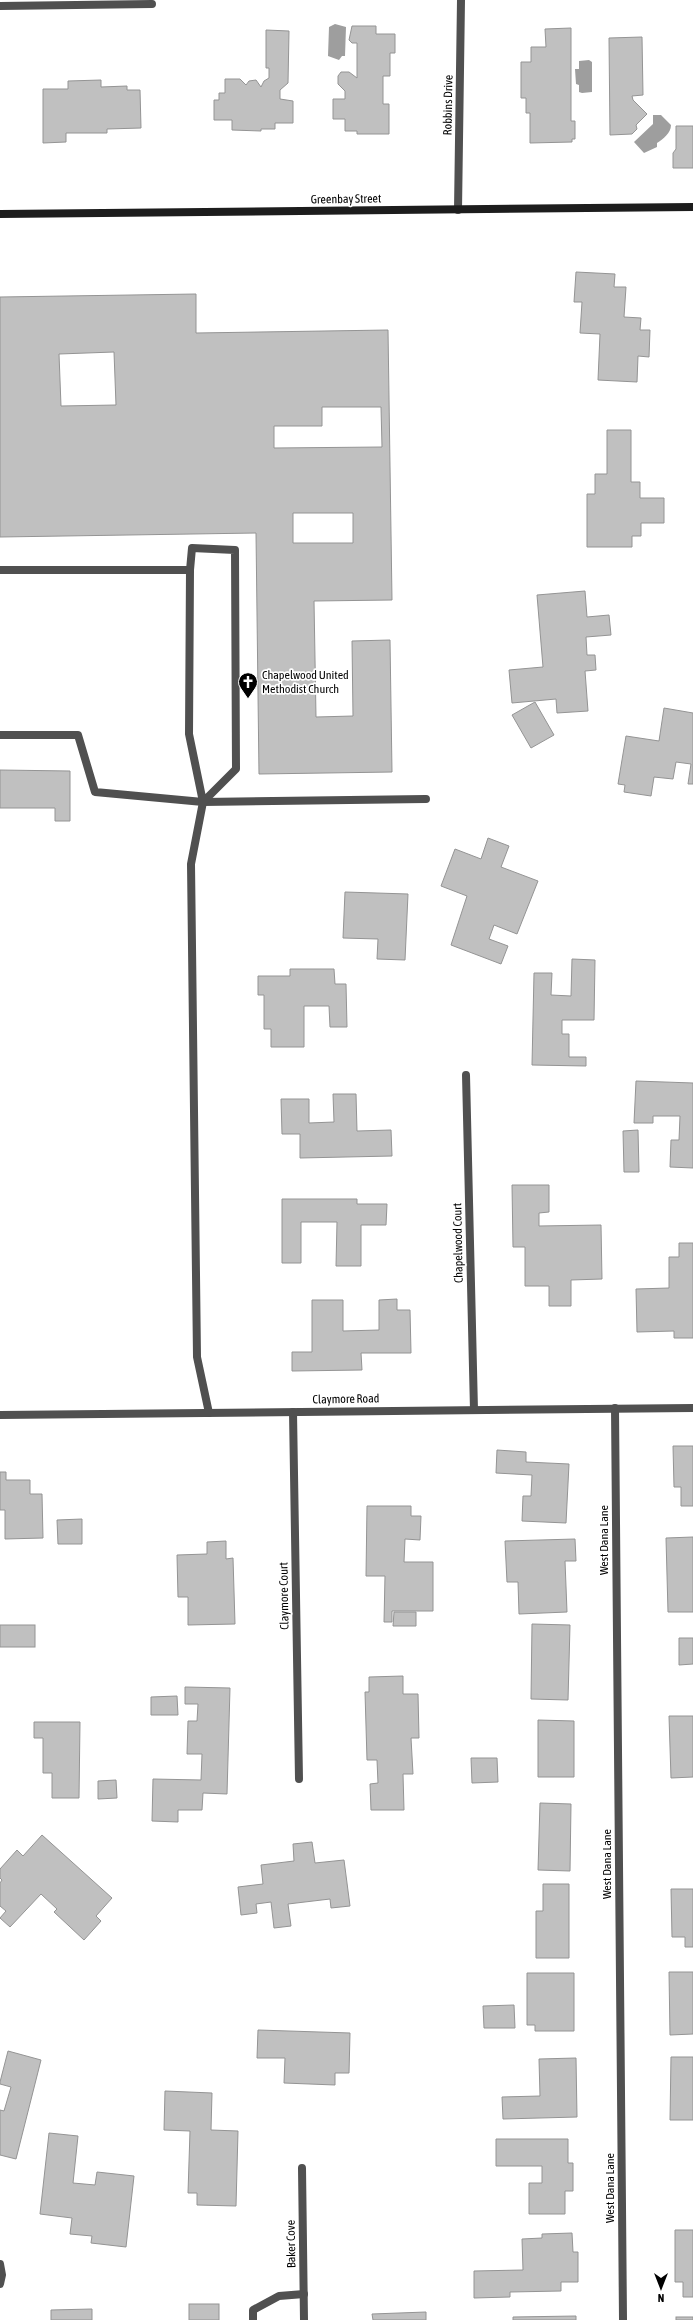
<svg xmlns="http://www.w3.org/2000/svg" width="693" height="2320" viewBox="0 0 693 2320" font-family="'Asap Condensed',sans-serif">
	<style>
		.water { fill: #9e9e9e }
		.building { fill: #c0c0c0; stroke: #949494; fill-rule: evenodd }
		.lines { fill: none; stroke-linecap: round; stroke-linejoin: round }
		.lane { stroke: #505050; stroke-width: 8 }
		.street { stroke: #505050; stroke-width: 8 }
		.secondary { stroke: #1d1d1d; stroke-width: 8 }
		.labels { text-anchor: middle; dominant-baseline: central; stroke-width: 3.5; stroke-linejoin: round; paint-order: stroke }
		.street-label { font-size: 12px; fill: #000; stroke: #fff }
		.poi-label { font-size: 12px; fill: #000; stroke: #fff; text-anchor: start }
	</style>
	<rect width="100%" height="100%" fill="#fff"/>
	<!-- water -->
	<g class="water">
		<path d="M335,24L346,27L345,56H342L339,60L328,56L329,27Z"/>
		<path d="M589,60L592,62V92L582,93L579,92V85L576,84L575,69H579V61Z"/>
		<path d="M653,115H661L671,125C671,133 663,139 657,143V147L644,153L634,142L653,124Z"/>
	</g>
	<!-- building -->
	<g class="building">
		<path d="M352,26H376V34H395V53H390V76H383V104H389V134H357V131H345V119H333V99H345V91L338,84V76L341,72H349L357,78V43H352L349,40Z"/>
		<path d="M571,28V121H575V139H572V142L530,143V113H526V98H521V62H531V47H546L545,29Z"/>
		<path d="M266,30L289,31L288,83L280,90V99L293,101V123H275V129H261V131L232,130V120H214V100H219V93H225V79H240L246,85L249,81L256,80L261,87L264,81L269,78V68H266Z"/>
		<path d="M642,37L643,95L632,96L633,100L647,114L636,125L637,129L632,134L610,135L609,38Z"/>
		<path d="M101,80V87L127,86V90H140L141,128L107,129V133H66V142L43,143V89H68V81Z"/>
		<path d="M676,126H693V168H673V153L676,149Z"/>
		<path d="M576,272L615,274L614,287H626L624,317L641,318L640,330H650L649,357L638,356L637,382L598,380L600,334L580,333L582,302H574Z"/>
		<path d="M196,294V333L388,330L392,600L314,601L316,717L353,716L352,641L390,640L392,772L259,774L256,533L0,537V297ZM114,352L116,405L61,406L59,354ZM322,407H381L382,447L274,448V426H322ZM293,513H353V543H293Z"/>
		<path d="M607,430H631V482H640V498H664V523H641V536H632V547H587V494H595V474H607Z"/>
		<path d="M585,591L587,617L609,615L611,635L586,637L587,655H595L596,670L585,671L588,711L557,713L556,699L512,703L509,670L543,667L537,595Z"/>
		<path d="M535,702L554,735L531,748L512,715Z"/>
		<path d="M664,708L693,713V784H688L691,764L676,762L673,779L654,777L651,796L624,792L625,785L618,784L626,736L659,741Z"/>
		<path d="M0,770L70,771V821H55V808H0Z"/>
		<path d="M488,838L509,846L501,867L538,881L517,934L494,925L489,939L508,946L501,964L451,945L467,896L441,886L455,849L481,859Z"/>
		<path d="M345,892L408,894L405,960L377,959L378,939L343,938Z"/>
		<path d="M572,959L595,960L594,1020H562V1034H569V1057H586V1066L532,1065L534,973H552L551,995L571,996Z"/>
		<path d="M290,969H334L335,984H346L347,1027H330L329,1006H304V1047H271V1029H264V995H258V976H290Z"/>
		<path d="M636,1081L693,1083V1168L670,1167L671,1140H679L680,1116H653V1123H634Z"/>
		<path d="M333,1094H356L357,1131L391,1130L392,1156L300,1158V1134H282L281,1099H309V1123L334,1122Z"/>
		<path d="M638,1130L639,1172H624L623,1131Z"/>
		<path d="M512,1185H549V1212L539,1213V1226L601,1225L602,1279L571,1280V1306H549V1286H525V1247H513Z"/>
		<path d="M282,1199H357V1204H387L386,1225H361V1266H336L337,1222H301V1263H282Z"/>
		<path d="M679,1243H693V1338H674V1331L637,1332L636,1289L669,1288V1257H679Z"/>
		<path d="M397,1299V1310H410L411,1353H361L362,1370L292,1371V1352H312V1300H343V1331L379,1330V1300Z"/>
		<path d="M673,1446H693V1506H681V1487H674Z"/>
		<path d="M497,1450L526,1452V1462L569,1464L566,1523L522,1521L523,1496H531L532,1475L496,1473Z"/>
		<path d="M0,1472H6V1480H30V1494H42L43,1538L5,1539V1510H0Z"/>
		<path d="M367,1506H411V1516H421L420,1540L405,1539L404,1562H433V1611H392V1622H384L385,1576H366Z"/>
		<path d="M82,1519V1544H58L57,1520Z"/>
		<path d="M693,1537V1612H668L666,1538Z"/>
		<path d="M575,1539L576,1561H565L567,1612L519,1614L518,1582H507L505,1541Z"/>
		<path d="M226,1541V1559L233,1558L235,1624L188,1625V1597H178L177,1555L207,1554V1542Z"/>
		<path d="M394,1612H416V1626H393Z"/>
		<path d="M532,1624L570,1625L568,1700L531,1699Z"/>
		<rect x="0" y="1625" width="35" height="22"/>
		<path d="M679,1638H693V1664L679,1665Z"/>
		<path d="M403,1676V1694H418L419,1738H411L413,1774H403L404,1810H371L370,1784L378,1783L377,1760H367L365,1692H369V1677Z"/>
		<path d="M185,1687L230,1688L227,1794L203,1793L202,1810H178V1822L152,1821L153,1779L201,1780L202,1754H187L188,1721H197L198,1704H185Z"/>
		<path d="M177,1696L178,1715H151V1697Z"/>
		<path d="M669,1716H693V1777L671,1778Z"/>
		<path d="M538,1720L574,1721V1777H538Z"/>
		<path d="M34,1722H80L79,1798H52V1773H43V1738H34Z"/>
		<path d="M471,1758H497L498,1782L472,1783Z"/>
		<path d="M116,1780L117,1798L98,1799V1781Z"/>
		<path d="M540,1803L571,1804L570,1871L538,1870Z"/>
		<path d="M42,1835L112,1898L96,1916L101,1921L84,1940L54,1912L57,1909L41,1894L10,1927L0,1918L6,1911L0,1906V1883L2,1880L0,1878V1869L17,1850L23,1856Z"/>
		<path d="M312,1842L315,1863L344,1860L350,1906L331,1908L330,1899L288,1904L291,1926L274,1928L271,1902L256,1904L257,1913L241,1915L238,1887L263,1884L261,1865L294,1861L293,1844Z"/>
		<path d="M543,1884H569V1958H536V1911H543Z"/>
		<path d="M671,1889H693V1947H685V1937H672Z"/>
		<path d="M669,1972H693V2034L670,2035Z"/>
		<path d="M527,1973H574V2031H535V2025H527Z"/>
		<path d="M514,2005L515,2028H484L483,2006Z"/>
		<path d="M258,2030L350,2033L349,2073H335V2085L284,2083L285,2058H257Z"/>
		<path d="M8,2051L41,2060L16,2159L0,2155V2110L4,2111L11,2087L0,2084V2082Z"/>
		<path d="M671,2057H693V2120H670Z"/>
		<path d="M576,2058L577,2117L503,2119L502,2097L540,2096L539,2059Z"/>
		<path d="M165,2091L212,2093L211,2130L238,2131L236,2206L197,2205V2193H188L190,2131L164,2130Z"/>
		<path d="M49,2133L78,2136L73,2183L95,2185L97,2172L134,2176L126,2247L91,2243L92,2236L70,2234L72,2218L40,2214Z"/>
		<path d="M496,2139H568V2163H573V2191H565V2214H529V2183H542V2166H496Z"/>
		<path d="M675,2230H693V2297H683V2282H675Z"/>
		<path d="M572,2233L573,2252H578V2282H561V2291L510,2292V2297L474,2298V2271L523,2270L522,2239L542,2238V2234Z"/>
		<rect x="189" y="2304" width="30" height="16"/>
		<path d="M92,2309V2320H51V2310Z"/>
		<path d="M426,2312V2320H373L372,2314Z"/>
		<path d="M576,2316V2320H513V2317Z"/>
		<rect x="676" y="2317" width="17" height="3"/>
	</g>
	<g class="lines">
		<!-- lane -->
		<g class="lane">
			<path d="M0,570H190"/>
			<path d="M0,735H78L95,792L203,802L426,799"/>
			<path d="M203,802L236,769L235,550L192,548L190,570L189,734L203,802L191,864L197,1357L209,1413"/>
			<path d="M253,2320V2310L279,2296L304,2294"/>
		</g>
		<!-- street -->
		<g class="street">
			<path d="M0,6L152,4"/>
			<path d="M458,210L461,0"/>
			<path d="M466,1075L474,1410"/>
			<path d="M615,1408L623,2320"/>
			<path d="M293,1412L299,1779"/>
			<path d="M0,1415L693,1408"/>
			<path d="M302,2168L304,2320"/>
			<path d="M0,2264L2,2275L0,2284"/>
		</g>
		<!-- secondary -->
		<path class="secondary" d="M0,214L693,207"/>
	</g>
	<!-- icons -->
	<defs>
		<symbol id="church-pin" viewBox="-11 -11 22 30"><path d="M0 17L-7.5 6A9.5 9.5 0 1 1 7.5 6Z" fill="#000" stroke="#fff"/><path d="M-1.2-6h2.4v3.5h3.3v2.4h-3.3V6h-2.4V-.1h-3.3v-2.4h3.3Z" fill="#fff"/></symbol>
	</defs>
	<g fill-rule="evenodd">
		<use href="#church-pin" x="237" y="671" width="22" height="30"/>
	</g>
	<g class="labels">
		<!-- street labels -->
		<g class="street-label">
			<text transform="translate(448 105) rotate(-89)">Robbins Drive</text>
			<text transform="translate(346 199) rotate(-1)">Greenbay Street</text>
			<text transform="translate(458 1243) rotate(-91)">Chapelwood Court</text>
			<text transform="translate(346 1399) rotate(-1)">Claymore Road</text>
			<text transform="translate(604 1540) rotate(-90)">West Dana Lane</text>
			<text transform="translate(284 1596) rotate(-91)">Claymore Court</text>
			<text transform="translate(607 1864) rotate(-90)">West Dana Lane</text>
			<text transform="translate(610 2188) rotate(-90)">West Dana Lane</text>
			<text transform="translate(291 2244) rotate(-91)">Baker Cove</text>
		</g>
		<!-- poi labels -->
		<g class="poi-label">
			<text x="262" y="675">Chapelwood United<tspan x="262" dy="14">Methodist Church</tspan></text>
		</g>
	</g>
	<!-- north arrow -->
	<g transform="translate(661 2288) rotate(180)" stroke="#ffffff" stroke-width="3" paint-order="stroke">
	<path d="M0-3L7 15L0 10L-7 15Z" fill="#000000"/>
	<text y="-6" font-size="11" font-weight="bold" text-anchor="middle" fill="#000000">N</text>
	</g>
</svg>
